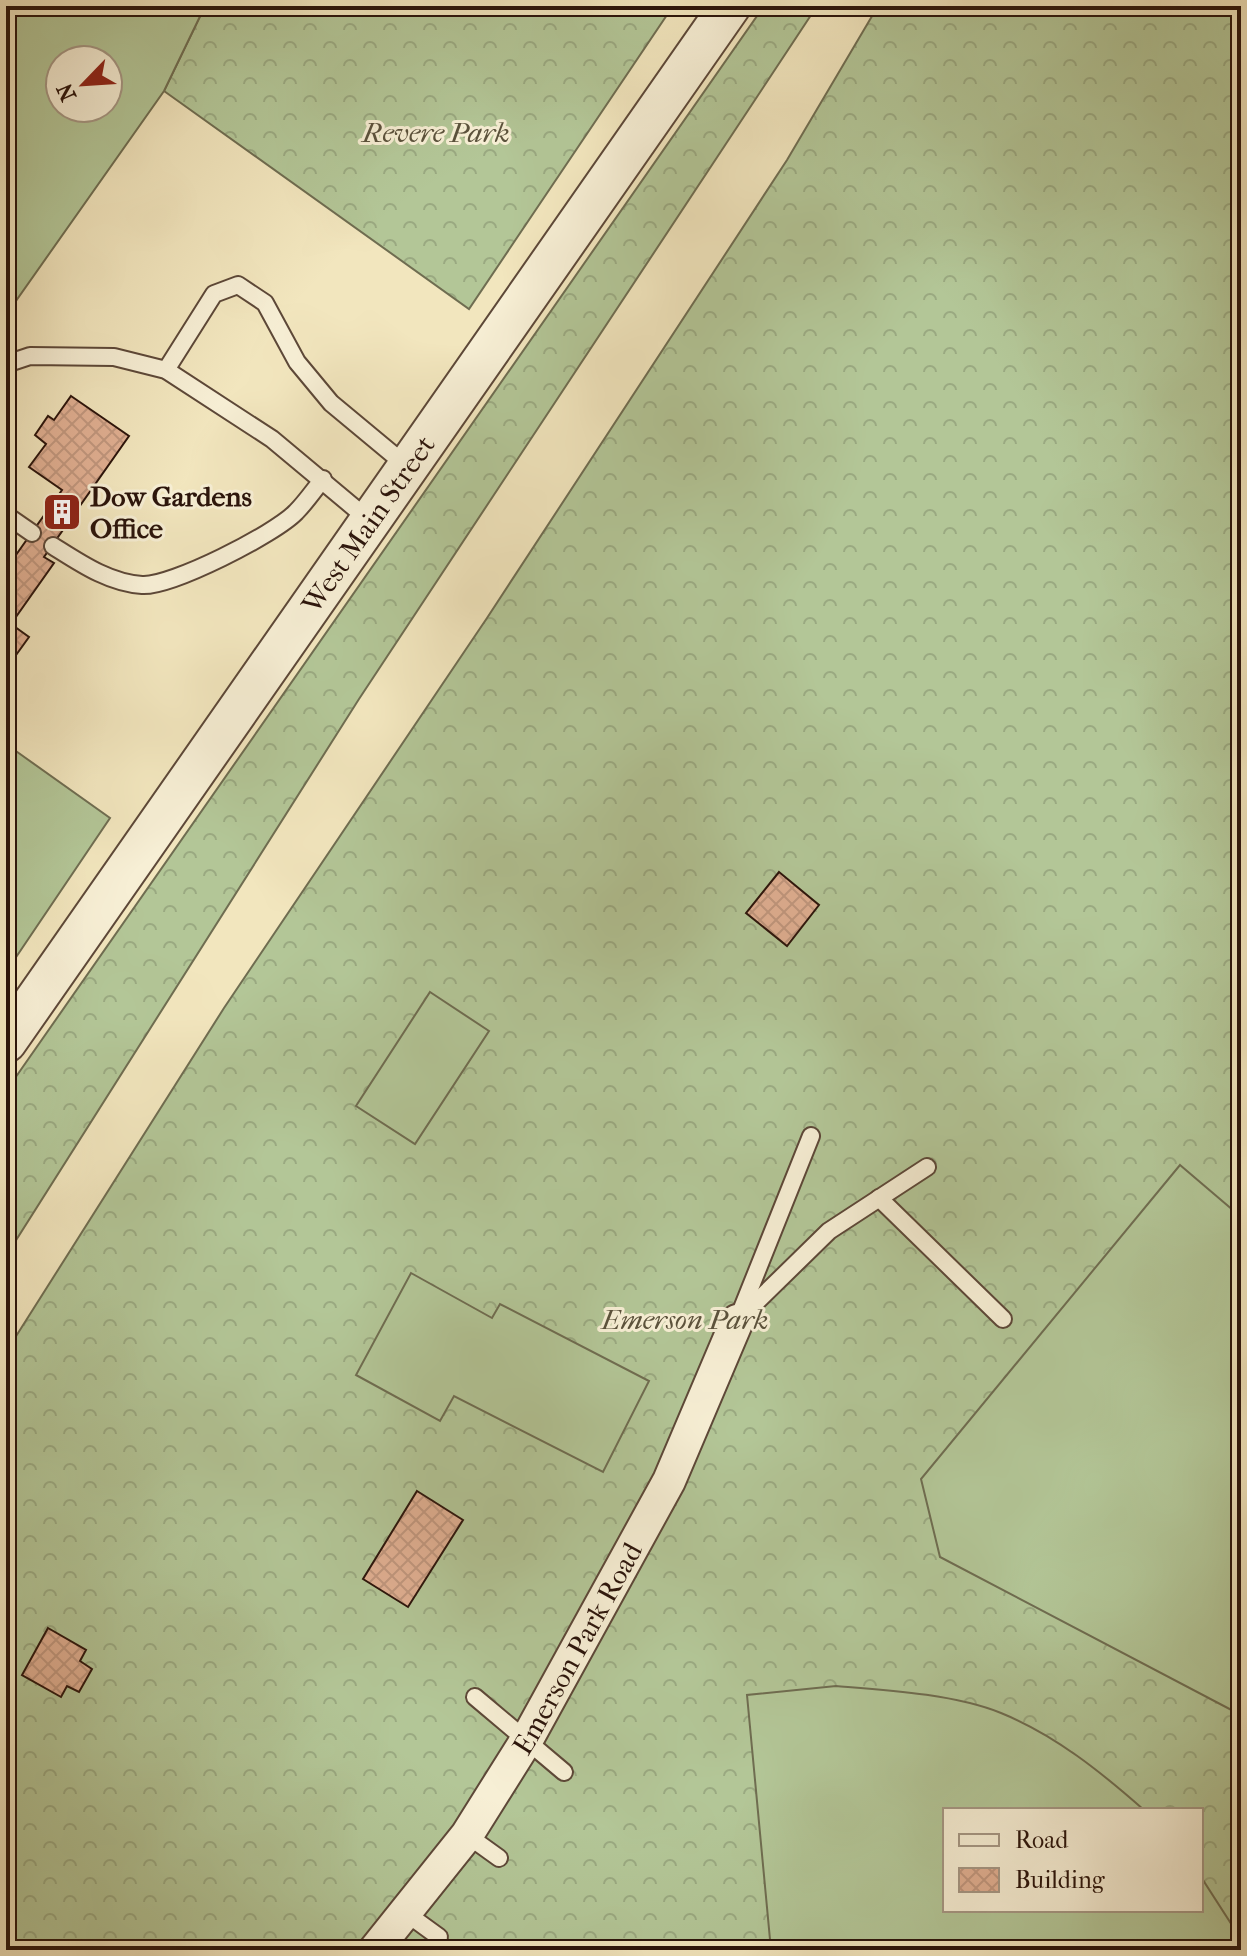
<svg xmlns="http://www.w3.org/2000/svg" width="1247" height="1956" viewBox="0 0 1247 1956" font-family="'IM FELL French Canon',serif">
	<style>
		.forest { fill: url(#forest-crowns); stroke: #6f6d51; stroke-width: 2; fill-rule: evenodd }
		.garden { fill: #b3c697; stroke: #6f6d51; stroke-width: 2; fill-rule: evenodd }
		.building { fill: url(#building-cross-hatch); stroke: #2b140b; stroke-width: 2 }
		.lines { fill: none; stroke-linecap: round; stroke-linejoin: round }
		.service-casing { stroke: #5d4838; stroke-width: 20 }
		.minor-casing { stroke: #5d4838; stroke-width: 36 }
		.tertiary-casing { stroke: #5d4838; stroke-width: 44 }
		.service { stroke: #f7efd5; stroke-width: 16 }
		.minor { stroke: #f7efd5; stroke-width: 32 }
		.tertiary { stroke: #f7efd5; stroke-width: 40 }
		.labels { text-anchor: middle; dominant-baseline: central; stroke-width: 6; stroke-linejoin: round; paint-order: stroke }
		.park-label { font-size: 28px; font-style: italic; fill: #5b523c; stroke: #f7efd5 }
		.poi-label { font-size: 28px; font-weight: bold; fill: #2b140b; stroke: #f7efd5; text-anchor: start }
		.street-label { font-size: 28px; fill: #2b140b; stroke: #f7efd5 }
	</style>
	<defs>
		<pattern id="forest-crowns" width="20" height="18" patternUnits="userSpaceOnUse" patternTransform="scale(2)"><rect width="20" height="18" fill="#b3c697"/><path d="M2 6a3 3 0 1 1 6 0M12 15a3 3 0 1 1 6 0" fill="none" stroke="#9aa981"/></pattern>
		<pattern id="building-cross-hatch" width="8" height="8" patternUnits="userSpaceOnUse" patternTransform="scale(2)"><rect width="8" height="8" fill="#e0af92"/><path d="M0 0l8 8M0 8l8-8" fill="none" stroke="#c0967d"/></pattern>
	</defs>
	<rect width="100%" height="100%" fill="#f2e6be"/>
	<filter id="stains"><feTurbulence type="fractalNoise" baseFrequency=".0025" numOctaves="4"/><feColorMatrix values="0 0 0 0 .2 0 0 0 0 .09 0 0 0 0 .02 0 0 0 .5 -.17"/></filter>
	<radialGradient id="worn" r=".72"><stop offset=".6" stop-color="#630" stop-opacity="0"/><stop offset="1" stop-color="#630" stop-opacity=".3"/></radialGradient>
	<!-- forest -->
	<g class="forest">
		<path d="M205,6H673L469,309L164,91Z"/>
		<path d="M764,6H817L359,699L6,1256V1091Z"/>
		<path d="M878,6H1241V1950H6V1352L224,1008L487,618L787,160ZM945,1810H1201V1910H945Z"/>
	</g>
	<!-- garden -->
	<g class="garden">
		<path d="M6,6H205L164,91L6,315ZM60,60H108V108H60Z"/>
		<path d="M6,744L110,818L6,972Z"/>
		<path d="M430,992L489,1031L415,1144L356,1106Z"/>
		<path d="M1180,1165L1241,1217V1715L940,1557L921,1479Z"/>
		<path d="M411,1273L492,1318L500,1304L649,1381L603,1472L454,1396L440,1421L356,1375Z"/>
		<path d="M836,1686C886,1690 954,1694 1001,1713C1055,1735 1101,1772 1144,1810H945V1910H1201V1877L1237,1933L1241,1950H771L747,1695Z"/>
	</g>
	<!-- building -->
	<g class="building">
		<path d="M71,396L129,436L44,557L54,563L11,624L29,637L6,669V569L62,490L29,467L46,444L35,435L48,416L54,420Z"/>
		<path d="M779,872L819,905L787,946L746,913Z"/>
		<path d="M417,1491L463,1520L408,1607L363,1579Z"/>
		<path d="M48,1628L86,1650L80,1661L92,1669L79,1692L67,1686L61,1697L22,1675Z"/>
	</g>
	<g class="lines">
		<defs>
			<g id="service">
				<path d="M6,364L30,356L114,357L166,370L272,439L369,520"/>
				<path d="M166,370L214,294L238,285L265,303L297,362L331,403L408,467"/>
				<path d="M6,515L32,533"/>
				<path d="M53,546C80,563 109,583 142,585C171,587 275,534 296,512C306,502 314,490 323,479"/>
				<path d="M879,1198L1003,1319"/>
				<path d="M739,1316L811,1136"/>
				<path d="M737,1321L829,1231L927,1167"/>
				<path d="M475,1697L564,1772"/>
				<path d="M467,1835L499,1858"/>
				<path d="M406,1913L439,1937"/>
			</g>
			<g id="minor">
				<path id="s1" d="M375,1950L467,1835L526,1741L669,1481L737,1321"/>
			</g>
			<g id="tertiary">
				<path id="s2" d="M6,1042L730,6"/>
			</g>
		</defs>
		<!-- service casing -->
		<use href="#service" class="service-casing"/>
		<!-- minor casing -->
		<use href="#minor" class="minor-casing"/>
		<!-- tertiary casing -->
		<use href="#tertiary" class="tertiary-casing"/>
		<!-- service -->
		<use href="#service" class="service"/>
		<!-- minor -->
		<use href="#minor" class="minor"/>
		<!-- tertiary -->
		<use href="#tertiary" class="tertiary"/>
	</g>
	<!-- icons -->
	<defs>
		<symbol id="building-square" viewBox="-11 -11 22 22"><rect x="-9" y="-9" width="18" height="18" rx="4" fill="#8f2418" stroke="#f7efd5"/><path d="M-4-6H4V6H1V3H-1V6H-4ZM-2.5-4.3h1.7v1.8h-1.7ZM.8-4.3h1.7v1.8H.8ZM-2.5-1h1.7V.8h-1.7ZM.8-1h1.7V.8H.8Z" fill="#fff"/></symbol>
	</defs>
	<g fill-rule="evenodd">
		<use href="#building-square" x="40" y="490" width="44" height="44"/>
	</g>
	<g class="labels">
		<!-- park labels -->
		<g class="park-label">
			<text x="436" y="132">Revere Park</text>
			<text x="685" y="1319">Emerson Park</text>
		</g>
		<!-- poi labels -->
		<g class="poi-label">
			<text x="90" y="496">Dow Gardens<tspan x="90" dy="32">Office</tspan></text>
		</g>
		<!-- street labels -->
		<g class="street-label">
			<text stroke="none"><textPath href="#s2" startOffset="632">West Main Street</textPath></text>
			<text stroke="none"><textPath href="#s1" startOffset="364">Emerson Park Road</textPath></text>
		</g>
	</g>
	<!-- margin -->
	<rect width="1247" height="1956" fill="none" stroke="#f2e6be" stroke-width="32"/>
	<rect x="8" y="8" width="1231" height="1940" fill="none" stroke="#2b140b" stroke-width="4"/>
	<rect x="16" y="16" width="1215" height="1924" fill="none" stroke="#2b140b" stroke-width="2"/>
	<!-- legend -->
	<rect x="943" y="1808" width="260" height="104" fill="#f7efd5" stroke="#a59784" stroke-width="2"/>
	<rect x="959" y="1834" width="40" height="12" fill="#f7efd5" stroke="#a59784" stroke-width="2"/>
	<text x="1015" y="1848" font-size="24" fill="#2b140b">Road</text>
	<rect x="959" y="1868" width="40" height="24" fill="url(#building-cross-hatch)" stroke="#a59784" stroke-width="2"/>
	<text x="1015" y="1888" font-size="24" fill="#2b140b">Building</text>
	<!-- north arrow -->
	<g transform="translate(84 84) rotate(245)"><circle r="38" fill="#f7efd5" stroke="#a59784" stroke-width="2"/>
	<path d="M0-6L14 30L0 20L-14 30Z" fill="#8f2418"/>
	<text y="-12" font-size="22" font-weight="bold" text-anchor="middle" fill="#2b140b">N</text>
	</g>
	<rect width="100%" height="100%" filter="url(#stains)"/>
	<rect width="100%" height="100%" fill="url(#worn)"/>
</svg>
